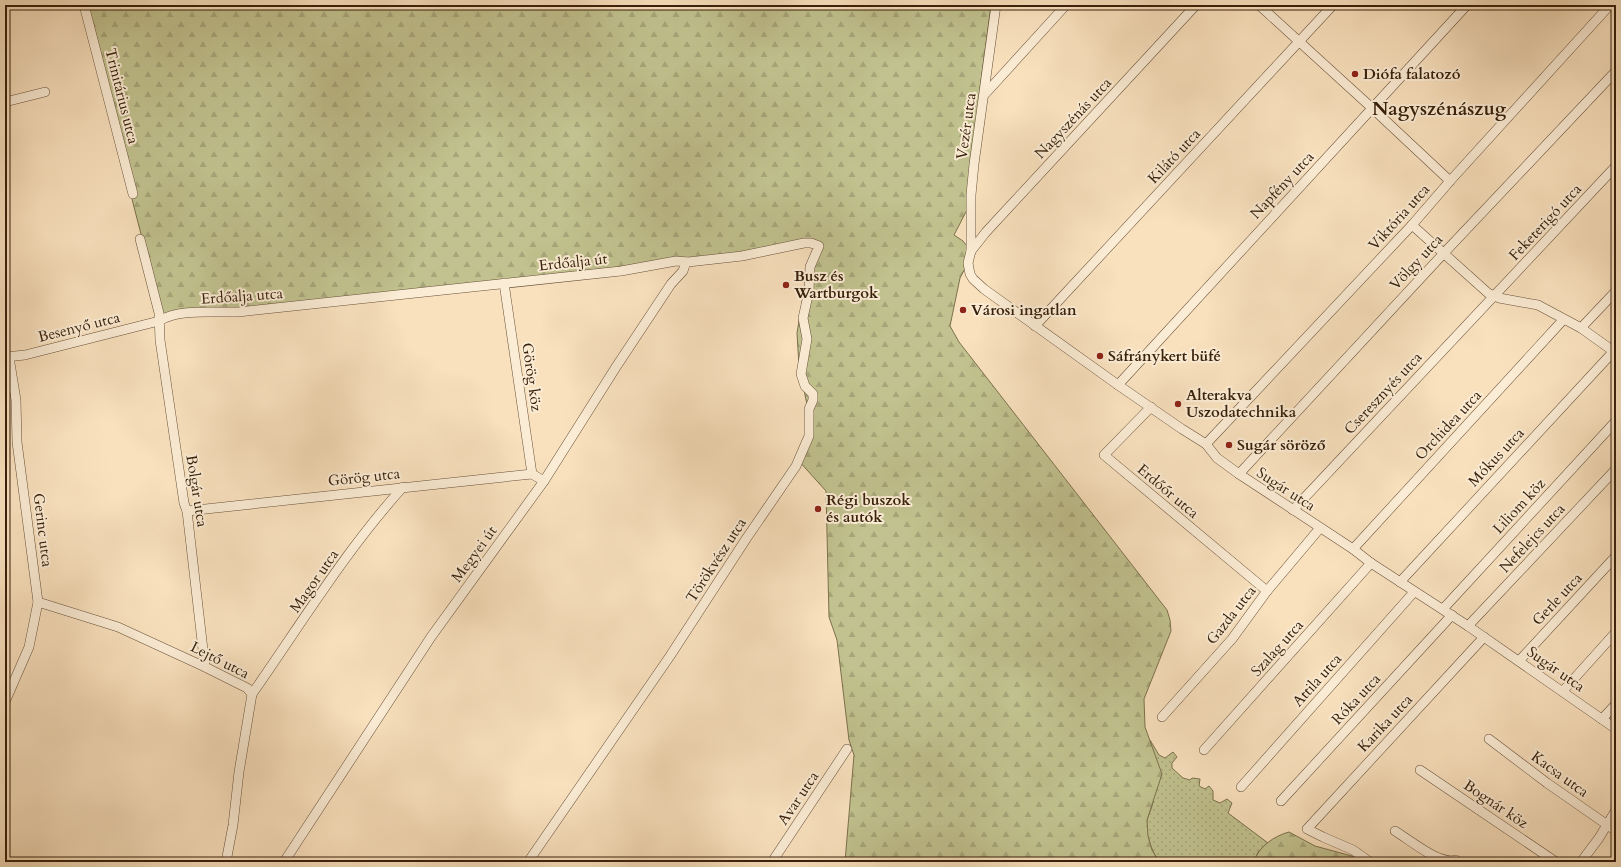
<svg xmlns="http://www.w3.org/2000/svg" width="1621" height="867" viewBox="0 0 1621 867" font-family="Cardo,serif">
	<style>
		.grass { fill: url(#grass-dots); stroke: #7c714d }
		.forest { fill: url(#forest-firs); stroke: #7c714d }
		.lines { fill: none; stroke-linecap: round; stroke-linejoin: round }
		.minor-casing { stroke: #685038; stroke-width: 10 }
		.minor { stroke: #fbecd5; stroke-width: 9 }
		.poi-dot { fill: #8f2418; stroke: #fbecd5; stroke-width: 1.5 }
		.labels { text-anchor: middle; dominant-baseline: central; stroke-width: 4; stroke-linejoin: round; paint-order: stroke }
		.poi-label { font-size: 15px; font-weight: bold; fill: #38200b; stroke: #fbecd5; text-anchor: start }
		.street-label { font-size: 15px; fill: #38200b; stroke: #fbecd5 }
		.district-label { font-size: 19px; font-weight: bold; fill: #38200b; stroke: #fbecd5 }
	</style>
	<defs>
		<pattern id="grass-dots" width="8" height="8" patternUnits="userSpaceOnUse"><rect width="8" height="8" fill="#c1c28f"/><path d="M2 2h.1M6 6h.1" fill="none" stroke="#a7a67a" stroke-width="1.8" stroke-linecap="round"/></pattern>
		<pattern id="forest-firs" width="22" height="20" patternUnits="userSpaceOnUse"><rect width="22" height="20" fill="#c1c28f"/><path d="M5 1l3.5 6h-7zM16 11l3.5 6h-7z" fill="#a7a67a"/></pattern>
	</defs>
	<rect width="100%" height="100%" fill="#f9e1be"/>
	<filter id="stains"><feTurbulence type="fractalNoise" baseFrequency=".005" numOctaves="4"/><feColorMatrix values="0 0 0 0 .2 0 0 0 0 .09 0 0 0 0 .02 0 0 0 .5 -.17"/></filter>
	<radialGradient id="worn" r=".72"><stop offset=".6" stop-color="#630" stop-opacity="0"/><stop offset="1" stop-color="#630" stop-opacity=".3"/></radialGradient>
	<!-- grass -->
	<path class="grass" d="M1150,740L1159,755L1165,758L1173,752L1177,757L1172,763V768L1183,778L1190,780L1192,778L1200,779L1199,786L1205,789L1209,786L1213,791V800L1220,803L1227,799L1232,803L1228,813L1268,843L1258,852L1254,862H1159C1151,849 1145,835 1147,820C1148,814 1152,809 1153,802C1155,784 1155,758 1150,740Z"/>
	<!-- forest -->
	<g class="forest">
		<path d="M82,5H991L980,88L968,208L954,235L963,241L971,251L968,263L960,278L950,326L959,342L1167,610L1170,620L1171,631L1144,699L1145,727L1162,774L1147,820L1148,836L1152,850L1159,862H845L854,755L849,740L837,640L829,617L826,491L798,460L810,419L799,366L797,333L804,291L819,246L763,251L164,318L142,238Z"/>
		<path d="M1289,832L1315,846L1359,858L1364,862H1254C1258,847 1274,836 1289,832Z"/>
	</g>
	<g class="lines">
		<defs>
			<g id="minor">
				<path d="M84,5L133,194"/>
				<path d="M996,5L974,164L971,195V251L968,263L970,274L973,279L984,289L1118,385L1182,429L1206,444L1217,458L1239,474L1353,549L1371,563L1468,626L1616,729"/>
				<path d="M1259,5L1372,108L1450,181"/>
				<path d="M985,94L1066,5"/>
				<path d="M5,102L45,92"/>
				<path d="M1412,225L1488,293L1499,298L1538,305L1581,328L1616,353"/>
				<path d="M140,239L159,313L160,340L184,503L187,511L205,667"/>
				<path d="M971,251L986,232L1196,5"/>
				<path d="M504,283L532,474"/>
				<path d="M1035,326L1333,5"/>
				<path d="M1581,328L1616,291"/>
				<path d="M5,357L25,355L159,321C179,308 215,313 238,312L621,271L676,261L688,262L742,256L804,243H811L819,246L810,267L809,291L803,318L807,339L801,374L805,386L813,394V400L809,409V436L796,466L746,539L670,656L528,862"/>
				<path d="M1118,385L1467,5"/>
				<path d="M1151,407L1104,455L1267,591"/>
				<path d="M1206,444L1412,225L1450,181L1610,5"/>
				<path d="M1239,474L1444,253L1616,71"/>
				<path d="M1293,510L1616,166"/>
				<path d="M187,511L532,474L544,481"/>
				<path d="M1353,549L1563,320"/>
				<path d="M1400,582L1613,352"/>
				<path d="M38,602L118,627L205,667L247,688L252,694L239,772L233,825L226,862"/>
				<path d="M1443,609L1616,421"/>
				<path d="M1468,626L1616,469"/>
				<path d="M1519,661L1616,556"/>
				<path d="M1563,691L1616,632"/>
				<path d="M252,694C301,624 346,550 403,487"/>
				<path d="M5,702L29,647L38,602L17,442L16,400L9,357"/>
				<path d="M1162,717L1232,639L1267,591L1320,528"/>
				<path d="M1602,719L1616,704"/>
				<path d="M1489,739L1547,783L1616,831"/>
				<path d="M1204,750L1371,563"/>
				<path d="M1420,770L1556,862"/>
				<path d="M1241,787L1414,592"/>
				<path d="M1281,801L1452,615"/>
				<path d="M1395,831C1410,840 1439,865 1456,860L1458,862"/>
				<path d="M284,862L431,637L544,481L616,367L671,284L683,271L686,262"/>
				<path d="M772,862L847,749"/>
				<path d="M1370,862L1353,850L1323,837L1307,829L1484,637"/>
				<path d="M1581,862L1599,838L1616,810"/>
			</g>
		</defs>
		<!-- minor casing -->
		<use href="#minor" class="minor-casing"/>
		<!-- minor -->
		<use href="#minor" class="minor"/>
	</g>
	<!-- markers -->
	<g class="poi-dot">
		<circle cx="1355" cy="74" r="4"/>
		<circle cx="786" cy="285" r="4"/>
		<circle cx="963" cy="310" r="4"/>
		<circle cx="1100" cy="356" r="4"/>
		<circle cx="1178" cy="404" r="4"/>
		<circle cx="1229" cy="445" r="4"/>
		<circle cx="818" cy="509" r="4"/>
	</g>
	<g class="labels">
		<!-- poi labels -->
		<g class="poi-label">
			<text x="1363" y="74">Diófa falatozó</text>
			<text x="794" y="276">Busz és<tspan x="794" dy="17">Wartburgok</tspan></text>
			<text x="971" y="310">Városi ingatlan</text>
			<text x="1108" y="356">Sáfránykert büfé</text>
			<text x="1186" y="395">Alterakva<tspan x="1186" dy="17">Uszodatechnika</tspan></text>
			<text x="1237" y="445">Sugár söröző</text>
			<text x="826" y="500">Régi buszok<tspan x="826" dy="17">és autók</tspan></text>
		</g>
		<!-- street labels -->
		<g class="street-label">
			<text transform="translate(122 96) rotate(76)">Trinitárius utca</text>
			<text transform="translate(1073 118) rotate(-47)">Nagyszénás utca</text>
			<text transform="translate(966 126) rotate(-82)">Vezér utca</text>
			<text transform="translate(1174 156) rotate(-47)">Kilátó utca</text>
			<text transform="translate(1282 185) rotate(-47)">Napfény utca</text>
			<text transform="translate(1399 217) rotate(-48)">Viktória utca</text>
			<text transform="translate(1545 222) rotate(-47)">Feketerigó utca</text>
			<text transform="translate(573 262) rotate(-6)">Erdőalja út</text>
			<text transform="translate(1416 262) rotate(-47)">Völgy utca</text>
			<text transform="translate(242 296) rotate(-4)">Erdőalja utca</text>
			<text transform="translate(79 327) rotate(-14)">Besenyő utca</text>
			<text transform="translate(532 377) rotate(82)">Görög köz</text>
			<text transform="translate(1383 393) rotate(-47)">Cseresznyés utca</text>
			<text transform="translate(1448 425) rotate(-47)">Orchidea utca</text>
			<text transform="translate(1496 457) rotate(-47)">Mókus utca</text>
			<text transform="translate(364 477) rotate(-6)">Görög utca</text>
			<text transform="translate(1286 489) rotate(33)">Sugár utca</text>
			<text transform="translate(197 491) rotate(81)">Bolgár utca</text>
			<text transform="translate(1168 491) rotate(40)">Erdőőr utca</text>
			<text transform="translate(1519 506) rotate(-47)">Liliom köz</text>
			<text transform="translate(43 530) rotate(83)">Gerinc utca</text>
			<text transform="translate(1532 538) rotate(-47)">Nefelejcs utca</text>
			<text transform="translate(474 554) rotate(-54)">Megyei út</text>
			<text transform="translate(716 560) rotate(-57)">Törökvész utca</text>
			<text transform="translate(314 581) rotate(-55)">Magor utca</text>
			<text transform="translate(1557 599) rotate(-47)">Gerle utca</text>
			<text transform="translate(1231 615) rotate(-52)">Gazda utca</text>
			<text transform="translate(1277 648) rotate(-48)">Szalag utca</text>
			<text transform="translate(220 660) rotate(27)">Lejtő utca</text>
			<text transform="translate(1556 669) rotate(35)">Sugár utca</text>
			<text transform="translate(1317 680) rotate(-48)">Attila utca</text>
			<text transform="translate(1356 699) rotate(-47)">Róka utca</text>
			<text transform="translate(1385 723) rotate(-47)">Karika utca</text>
			<text transform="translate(1560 774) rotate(36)">Kacsa utca</text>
			<text transform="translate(798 798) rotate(-56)">Avar utca</text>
			<text transform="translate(1496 804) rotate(34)">Bognár köz</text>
		</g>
		<!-- district labels -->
		<g class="district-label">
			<text x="1439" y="109">Nagyszénászug</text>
		</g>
	</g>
	<!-- margin -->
	<rect width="1621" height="867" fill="none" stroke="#f9e1be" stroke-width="20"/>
	<rect x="6" y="6" width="1609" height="855" fill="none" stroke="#38200b" stroke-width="2"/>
	<rect x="10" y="10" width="1601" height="847" fill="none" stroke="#38200b"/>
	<rect width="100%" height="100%" filter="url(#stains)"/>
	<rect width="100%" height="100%" fill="url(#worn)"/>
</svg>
